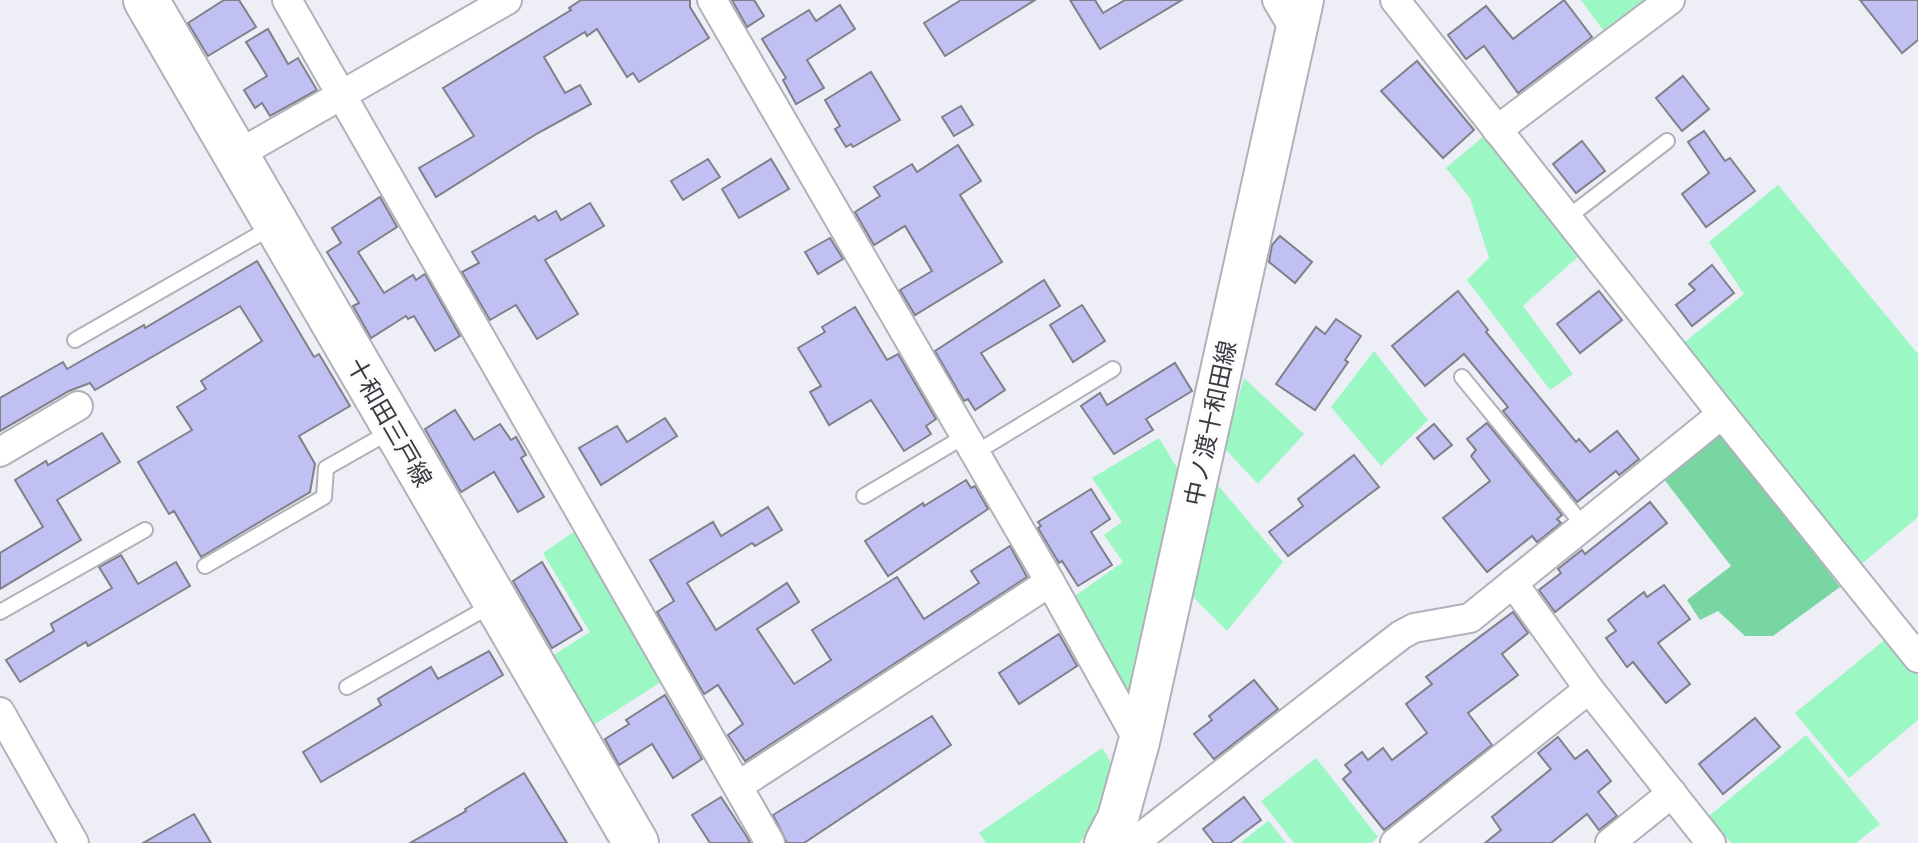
<svg xmlns="http://www.w3.org/2000/svg" width="1918" height="843" viewBox="0 0 1918 843" font-family="Quicksand,'Noto Sans JP',sans-serif">
	<style>
		.green { fill: #9bf7c3 }
		.forest { fill: #78d6a2 }
		.building { fill: #c0c0f3; stroke: #7f8088; stroke-width: 2 }
		.lines { fill: none; stroke-linecap: round; stroke-linejoin: round }
		.service-casing { stroke: #b1b1ba; stroke-width: 18 }
		.minor-casing { stroke: #b1b1ba; stroke-width: 32 }
		.secondary-casing { stroke: #b1b1ba; stroke-width: 44 }
		.primary-casing { stroke: #b1b1ba; stroke-width: 48 }
		.service { stroke: #fff; stroke-width: 14 }
		.minor { stroke: #fff; stroke-width: 28 }
		.secondary { stroke: #fff; stroke-width: 40 }
		.primary { stroke: #fff; stroke-width: 44 }
		.labels { text-anchor: middle; dominant-baseline: central; stroke-width: 6; stroke-linejoin: round; paint-order: stroke }
		.street-label { font-size: 24px; fill: #3a3a3e; stroke: #fcfcfe }
	</style>
	<rect width="100%" height="100%" fill="#eeeef7"/>
	<!-- green -->
	<g class="green">
		<path d="M1581,0H1644L1603,30Z"/>
		<path d="M1484,136L1581,254L1523,306L1573,374L1550,390L1467,280L1489,258L1470,198L1446,168Z"/>
		<path d="M1778,185L1918,354V517L1859,566L1680,346L1744,294L1709,242Z"/>
		<path d="M1374,351L1428,420L1381,466L1331,407Z"/>
		<path d="M1244,378L1304,434L1258,484L1224,448Z"/>
		<path d="M1159,438L1182,476L1131,699L1072,598L1123,562L1104,535L1122,522L1092,478Z"/>
		<path d="M1216,483L1283,562L1227,631L1190,594Z"/>
		<path d="M575,531L661,682L592,726L549,658L590,632L543,553Z"/>
		<path d="M1887,638L1918,676V720L1849,778L1795,713Z"/>
		<path d="M1806,735L1880,824L1856,843H1731L1709,816Z"/>
		<path d="M1102,748L1117,772L1099,817L1079,843H986L979,833Z"/>
		<path d="M1316,758L1378,837L1371,843H1294L1261,801Z"/>
		<path d="M1268,820L1286,843H1240L1268,821Z"/>
	</g>
	<!-- forest -->
	<path class="forest" d="M1719,432L1840,587L1773,636H1745L1718,611L1700,620L1687,600L1731,566L1663,478Z"/>
	<!-- building -->
	<g class="building">
		<path d="M224,0H239L256,27L208,56L188,23Z"/>
		<path d="M581,0H690V7L709,38L639,82L633,73L627,77L597,29L587,36L585,32L544,57L565,93L580,85L591,104L538,133L436,197L419,168L474,136L443,88L571,10L569,8Z"/>
		<path d="M732,0H754L764,16L747,27Z"/>
		<path d="M961,0H1035L945,56L924,23Z"/>
		<path d="M1070,0H1095L1103,13L1125,0H1182L1100,49Z"/>
		<path d="M1564,0L1592,37L1518,93L1484,46L1466,59L1448,35L1486,6L1513,39Z"/>
		<path d="M1860,0H1918V40L1902,53Z"/>
		<path d="M840,5L855,29L807,60L824,88L796,104L783,80L786,78L762,39L809,10L816,21Z"/>
		<path d="M268,29L288,64L298,58L317,90L270,116L262,103L255,108L244,90L267,76L246,42Z"/>
		<path d="M1417,61L1474,130L1443,158L1381,91Z"/>
		<path d="M871,72L900,120L853,147L851,144L846,147L835,129L840,126L825,100Z"/>
		<path d="M1683,76L1709,109L1682,131L1656,98Z"/>
		<path d="M961,106L973,125L954,136L942,117Z"/>
		<path d="M1704,131L1725,161L1730,158L1755,191L1706,227L1682,194L1709,173L1688,142Z"/>
		<path d="M1582,141L1605,171L1576,193L1553,164Z"/>
		<path d="M958,145L981,181L960,195L1002,262L915,315L900,290L932,271L905,226L874,245L855,212L880,196L874,187L912,164L917,172Z"/>
		<path d="M708,159L720,177L683,200L671,181Z"/>
		<path d="M771,159L789,189L739,218L722,189Z"/>
		<path d="M380,197L397,227L358,252L384,293L413,275L416,280L425,274L460,336L435,351L414,316L408,319L406,316L371,338L353,306L359,303L327,252L341,243L332,228Z"/>
		<path d="M590,203L604,226L545,260L578,314L537,339L516,305L490,320L462,272L479,263L472,252L535,216L538,221L556,211L561,220Z"/>
		<path d="M1280,236L1312,262L1295,283L1269,262L1272,245Z"/>
		<path d="M830,238L843,259L818,274L805,252Z"/>
		<path d="M257,261L314,357L319,354L350,406L299,436L315,464L310,492L201,557L174,511L169,514L138,462L192,430L177,407L206,389L201,381L262,341L240,306L95,390L90,383L69,391L0,431V398L63,362L67,369L144,325L145,328Z"/>
		<path d="M1712,265L1734,293L1692,326L1676,305L1695,290L1689,284Z"/>
		<path d="M1044,280L1060,306L981,353L1005,390L975,410L968,399L964,401L935,351Z"/>
		<path d="M1458,291L1488,330L1486,332L1576,442L1579,439L1590,452L1617,431L1639,459L1619,475L1616,471L1577,502L1503,411L1508,407L1464,354L1425,386L1392,346Z"/>
		<path d="M1599,291L1622,320L1580,353L1557,324Z"/>
		<path d="M1082,305L1105,341L1073,362L1050,325Z"/>
		<path d="M855,307L887,360L898,354L936,419L926,426L931,434L904,451L871,400L829,425L810,392L821,386L798,348L825,332L822,327Z"/>
		<path d="M1336,319L1361,336L1345,360L1348,362L1315,410L1276,384L1316,327L1325,334Z"/>
		<path d="M1175,363L1192,391L1146,419L1153,430L1114,454L1081,406L1100,393L1107,405Z"/>
		<path d="M455,410L474,440L500,424L511,440L516,437L526,455L521,458L544,497L518,512L494,472L461,492L425,429Z"/>
		<path d="M665,418L677,436L601,485L579,448L617,426L627,442Z"/>
		<path d="M1487,423L1562,515L1557,519L1561,523L1537,542L1532,536L1487,572L1443,518L1490,481L1471,456L1476,450L1467,439Z"/>
		<path d="M1434,424L1452,445L1434,459L1417,438Z"/>
		<path d="M102,433L120,462L57,500L81,540L0,589V553L43,527L15,480L46,461L48,465Z"/>
		<path d="M1354,455L1379,487L1288,556L1269,532L1303,506L1298,499Z"/>
		<path d="M966,480L971,488L975,486L988,509L888,576L865,541L923,503L924,506Z"/>
		<path d="M1091,489L1110,519L1091,532L1112,565L1078,586L1062,561L1059,563L1038,528L1041,526L1038,522Z"/>
		<path d="M1650,502L1667,523L1555,612L1539,590L1561,573L1558,569L1582,550L1585,554Z"/>
		<path d="M768,507L782,530L755,546L752,543L687,583L716,630L787,583L799,602L757,629L794,684L831,660L812,630L897,577L924,619L979,583L971,571L1010,546L1027,577L745,761L728,735L743,724L718,685L704,694L657,612L674,601L650,560L713,522L721,536Z"/>
		<path d="M121,555L138,584L176,562L190,586L88,646L86,642L20,682L6,660L54,631L51,624L112,588L99,567Z"/>
		<path d="M542,562L582,630L552,648L513,581Z"/>
		<path d="M1664,585L1690,619L1658,643L1690,684L1666,703L1633,662L1627,667L1606,638L1616,631L1608,620L1644,592L1647,597Z"/>
		<path d="M1513,612L1528,633L1502,654L1518,675L1468,713L1492,745L1384,830L1343,779L1351,772L1345,765L1362,752L1368,760L1383,748L1392,760L1427,733L1406,704L1432,684L1426,677Z"/>
		<path d="M1059,634L1077,666L1019,704L999,673Z"/>
		<path d="M489,651L503,675L321,782L303,752L381,705L378,699L431,667L438,679Z"/>
		<path d="M1254,680L1278,709L1214,759L1194,734L1212,720L1209,716Z"/>
		<path d="M665,695L702,759L673,778L652,744L619,765L605,739L629,724L626,720Z"/>
		<path d="M932,716L951,745L804,843H787L773,815Z"/>
		<path d="M1755,718L1780,747L1723,794L1699,764Z"/>
		<path d="M1558,737L1575,759L1587,750L1611,781L1598,792L1617,816L1599,830L1587,814L1551,843H1485L1501,830L1492,817L1551,769L1538,753Z"/>
		<path d="M524,773L567,843H410L466,811L465,809Z"/>
		<path d="M721,797L747,837L750,843H710L692,815Z"/>
		<path d="M1244,797L1261,820L1230,843H1214L1203,829Z"/>
		<path d="M194,814L211,843H143Z"/>
	</g>
	<g class="lines">
		<defs>
			<g id="service">
				<path d="M1567,218L1667,141"/>
				<path d="M75,340L272,227"/>
				<path d="M1462,377L1583,525"/>
				<path d="M975,453L1113,369"/>
				<path d="M864,496L965,436"/>
				<path d="M205,566L324,497L326,468L391,431"/>
				<path d="M0,612L145,530"/>
				<path d="M347,687L492,605"/>
			</g>
			<g id="minor">
				<path d="M287,0L770,843"/>
				<path d="M712,0L1050,582L1139,742"/>
				<path d="M1277,0L1296,32"/>
				<path d="M1395,0L1722,414L1918,658"/>
				<path d="M1497,130L1670,0"/>
				<path d="M235,156L507,0"/>
				<path d="M0,452L78,406"/>
				<path d="M1513,583L1589,689L1711,843"/>
				<path d="M0,712L74,843"/>
				<path d="M738,786L1050,582"/>
				<path d="M1129,843L1136,841L1401,635L1414,628L1470,618L1722,414"/>
				<path d="M1395,843L1589,689"/>
				<path d="M1610,843L1672,793"/>
			</g>
			<path id="secondary" d="M1105,843L1118,818L1139,742L1303,0"/>
			<path id="primary" d="M146,0L636,843"/>
		</defs>
		<!-- service casing -->
		<use href="#service" class="service-casing"/>
		<!-- minor casing -->
		<use href="#minor" class="minor-casing"/>
		<!-- secondary casing -->
		<use href="#secondary" class="secondary-casing"/>
		<!-- primary casing -->
		<use href="#primary" class="primary-casing"/>
		<!-- service -->
		<use href="#service" class="service"/>
		<!-- minor -->
		<use href="#minor" class="minor"/>
		<!-- secondary -->
		<use href="#secondary" class="secondary"/>
		<!-- primary -->
		<use href="#primary" class="primary"/>
	</g>
	<g class="labels">
		<!-- street labels -->
		<g class="street-label">
			<text transform="translate(390 422) rotate(60)">十和田三戸線</text>
			<text transform="translate(1210 423) rotate(-78)">中ノ渡十和田線</text>
		</g>
	</g>
</svg>
